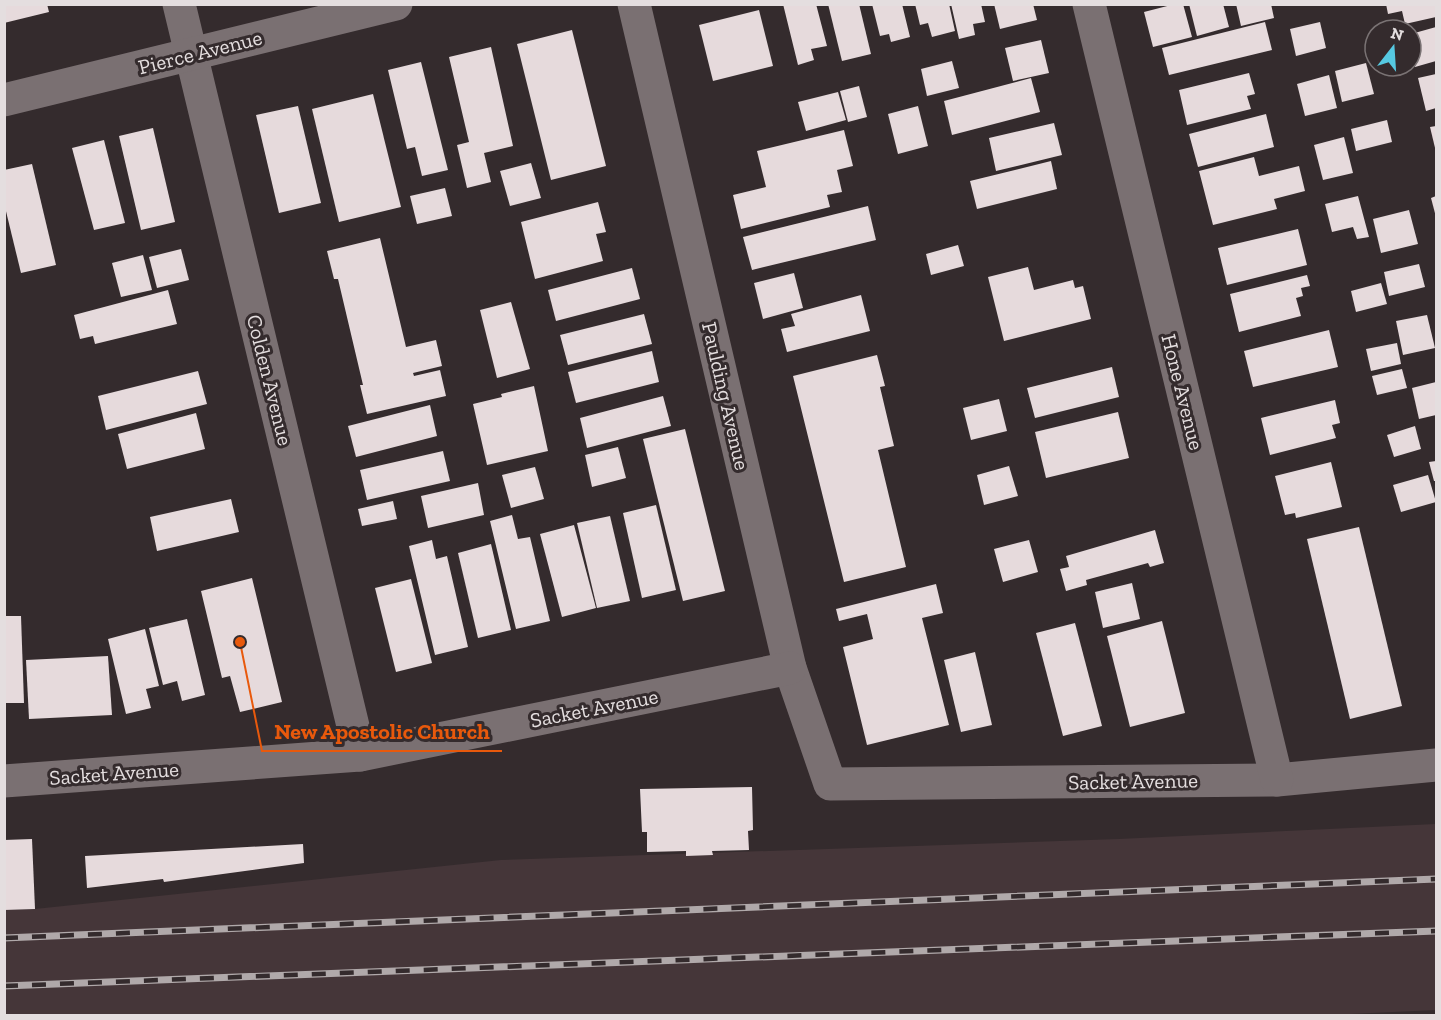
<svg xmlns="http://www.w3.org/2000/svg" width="1441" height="1020" viewBox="0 0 1441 1020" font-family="'Zilla Slab',serif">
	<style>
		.built { fill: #453639 }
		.building { fill: #e6dadc }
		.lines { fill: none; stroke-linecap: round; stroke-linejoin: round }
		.street { stroke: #7a7072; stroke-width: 33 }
		.rail-casing { stroke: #b0a9aa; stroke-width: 7 }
		.rail { stroke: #342b2d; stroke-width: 4.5; stroke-dasharray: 14; stroke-linecap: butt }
		.labels { text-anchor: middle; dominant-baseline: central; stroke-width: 6; stroke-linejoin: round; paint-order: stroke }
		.street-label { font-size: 21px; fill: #e4dedf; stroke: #342b2d }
		.leader { fill: none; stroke: #e8590c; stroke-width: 2 }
		.callout-dot { fill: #e8590c; stroke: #342b2d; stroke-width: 2 }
		.callout-label { font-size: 22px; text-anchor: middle; font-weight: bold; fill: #e8590c; stroke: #342b2d; stroke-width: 6; stroke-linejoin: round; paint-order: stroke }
	</style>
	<rect width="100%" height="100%" fill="#342b2d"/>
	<!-- built -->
	<path class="built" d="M1436,824V1010L1307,1016L5,1015L4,910L35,909L501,860L1119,839Z"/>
	<!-- building -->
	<g class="building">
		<path d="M4,4H47L49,12L4,23Z"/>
		<path d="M783,4H816L827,46L811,49L814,60L798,65Z"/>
		<path d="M828,4H859L871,54L842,61Z"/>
		<path d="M872,4H902L910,37L891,42L889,34L880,36Z"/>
		<path d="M915,4H949L955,31L932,37L928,23L920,25Z"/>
		<path d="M951,4H981L985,22L973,24L975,35L959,39Z"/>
		<path d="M994,4H1033L1037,20L1000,29Z"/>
		<path d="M1175,4H1183L1192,37L1153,47L1144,12Z"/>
		<path d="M1189,4H1223L1229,27L1197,36Z"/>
		<path d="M1236,4H1271L1274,18L1241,26Z"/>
		<path d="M1386,4H1436V17L1405,24L1402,11L1388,14Z"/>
		<path d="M759,10L773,66L713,81L699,25Z"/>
		<path d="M1265,22L1272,50L1169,75L1162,48Z"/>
		<path d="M1320,22L1326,48L1296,56L1290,29Z"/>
		<path d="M1436,27V61L1415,67L1411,52V34Z"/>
		<path d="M572,30L606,166L551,180L517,44Z"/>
		<path d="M1041,40L1049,73L1013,81L1005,48Z"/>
		<path d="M491,47L513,146L484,153L491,182L467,188L457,145L469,142L449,57Z"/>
		<path d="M952,61L959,88L927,96L921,69Z"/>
		<path d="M421,62L448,170L422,176L415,147L407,149L388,70Z"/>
		<path d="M1366,63L1374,94L1342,102L1335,71Z"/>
		<path d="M1249,73L1255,94L1247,96L1251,109L1187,125L1179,90Z"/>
		<path d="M1436,74V108L1426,111L1418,78Z"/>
		<path d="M1329,75L1337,108L1305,116L1297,84Z"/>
		<path d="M1031,78L1040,112L952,135L944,101Z"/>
		<path d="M859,86L867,117L848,122L840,91Z"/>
		<path d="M838,92L846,120L806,131L798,102Z"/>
		<path d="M373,94L401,207L339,222L312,109Z"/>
		<path d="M298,106L321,203L279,213L256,115Z"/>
		<path d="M918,106L928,146L898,154L888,114Z"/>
		<path d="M1266,114L1274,147L1198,167L1189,134Z"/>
		<path d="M1387,120L1392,142L1356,151L1351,129Z"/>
		<path d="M1054,123L1062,155L996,171L989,138Z"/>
		<path d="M1436,126V152L1430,127Z"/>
		<path d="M153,128L175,222L141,230L119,136Z"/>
		<path d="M844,130L853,166L837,170L842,192L827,195L830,207L741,229L733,195L766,187L757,151Z"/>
		<path d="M1344,137L1353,173L1323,180L1314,145Z"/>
		<path d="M104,140L125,223L94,230L72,148Z"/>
		<path d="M1254,157L1259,176L1299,166L1305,191L1274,199L1277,209L1213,225L1199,171Z"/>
		<path d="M1051,161L1057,189L977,209L970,181Z"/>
		<path d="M531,163L541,198L510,206L500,171Z"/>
		<path d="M32,164L56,265L21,273L4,203V170Z"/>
		<path d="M445,188L452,216L417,224L410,196Z"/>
		<path d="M1358,196L1369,237L1357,239L1353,227L1332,232L1325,204Z"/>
		<path d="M1436,196V217L1431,198Z"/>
		<path d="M598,202L606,232L596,234L603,261L535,279L521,222Z"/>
		<path d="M868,206L876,240L752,270L743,237Z"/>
		<path d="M1409,210L1418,244L1381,253L1373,219Z"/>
		<path d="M1298,229L1307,265L1227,285L1218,248Z"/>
		<path d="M380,238L406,347L436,340L442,366L413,373L414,376L440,370L446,396L367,414L360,385H363L338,279H334L327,251Z"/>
		<path d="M958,245L964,266L931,275L926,254Z"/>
		<path d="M181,249L189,280L157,288L149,257Z"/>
		<path d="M143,255L152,290L121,297L112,263Z"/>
		<path d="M1419,264L1425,287L1389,296L1384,272Z"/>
		<path d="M1028,267L1034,290L1073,280L1075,288L1083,286L1091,319L1004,341L988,277Z"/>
		<path d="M632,268L640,299L556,321L548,290Z"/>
		<path d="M794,273L803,308L763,319L754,283Z"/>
		<path d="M1307,275L1310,286L1301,288L1303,296L1296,298L1301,316L1239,332L1230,294Z"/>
		<path d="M1381,283L1387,304L1356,312L1351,291Z"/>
		<path d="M168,290L177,324L95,344L93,336L80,339L74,315Z"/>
		<path d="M861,295L870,331L787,352L781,329L795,326L791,314Z"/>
		<path d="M511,302L530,369L497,378L480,310Z"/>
		<path d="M644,314L652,344L568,365L560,335Z"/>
		<path d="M1427,315L1435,348L1403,355L1396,321Z"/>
		<path d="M1329,330L1338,367L1253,387L1244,351Z"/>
		<path d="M1397,343L1401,364L1371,371L1366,349Z"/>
		<path d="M652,351L659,382L576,403L568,372Z"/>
		<path d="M877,355L885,386L880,387L894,446L878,450L906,567L844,582L793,376Z"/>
		<path d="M1112,367L1119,397L1035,418L1027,388Z"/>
		<path d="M1402,369L1407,388L1377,395L1372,376Z"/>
		<path d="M198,371L207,404L106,430L98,396Z"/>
		<path d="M1436,382V415L1419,419L1412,388Z"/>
		<path d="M534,386L548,451L487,465L473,404L502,397L501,394Z"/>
		<path d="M663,396L671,426L587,448L580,418Z"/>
		<path d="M999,399L1007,431L971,440L963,408Z"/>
		<path d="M1335,400L1340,423L1332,425L1336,438L1270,455L1261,418Z"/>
		<path d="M430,405L437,436L356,457L348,426Z"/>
		<path d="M1118,412L1129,458L1046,478L1035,432Z"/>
		<path d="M196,413L205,449L127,469L118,434Z"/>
		<path d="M1415,426L1421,449L1394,457L1387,435Z"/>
		<path d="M685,429L725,591L683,601L643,439Z"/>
		<path d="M618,447L626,478L592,487L585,455Z"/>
		<path d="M443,451L450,481L367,500L360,470Z"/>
		<path d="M1436,461V481H1434L1429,462Z"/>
		<path d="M1331,462L1342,507L1296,518L1295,513L1285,515L1275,476Z"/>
		<path d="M1009,466L1018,496L984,505L977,475Z"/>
		<path d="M535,467L544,499L511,508L502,475Z"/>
		<path d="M1428,475L1436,502L1401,512L1393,485Z"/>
		<path d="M478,483L484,515L428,528L421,496Z"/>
		<path d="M231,499L239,532L157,551L150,517Z"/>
		<path d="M393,501L397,519L362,526L358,509Z"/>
		<path d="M656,505L676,590L642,598L623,513Z"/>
		<path d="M512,515L518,539L530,537L550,621L516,629L490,521Z"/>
		<path d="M610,516L630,601L597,608L577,523Z"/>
		<path d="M574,525L596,608L562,617L540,534Z"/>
		<path d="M1359,527L1402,706L1350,719L1307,539Z"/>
		<path d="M1155,530L1164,563L1150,567L1148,563L1086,580L1087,585L1066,591L1060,569L1069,567L1066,556Z"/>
		<path d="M432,540L436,559L447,556L468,647L435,655L409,546Z"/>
		<path d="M1029,540L1038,572L1003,582L994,549Z"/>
		<path d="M491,544L511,630L478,638L458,553Z"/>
		<path d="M252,578L282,702L240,712L230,676L222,678L201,591Z"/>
		<path d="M411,579L432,663L396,672L375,588Z"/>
		<path d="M1132,583L1140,619L1103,628L1095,592Z"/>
		<path d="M936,584L943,613L922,618L949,725L867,745L843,647L873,639L867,614L839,621L836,609Z"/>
		<path d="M4,616H21L24,703H4Z"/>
		<path d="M187,619L205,695L182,701L177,681L163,685L149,628Z"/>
		<path d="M1162,621L1185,713L1130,727L1107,636Z"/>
		<path d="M1075,623L1102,726L1063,736L1036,633Z"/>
		<path d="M145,629L159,686L146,689L151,708L126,714L108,639Z"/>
		<path d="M975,652L992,725L961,732L944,660Z"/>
		<path d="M108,656L112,715L29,719L26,660Z"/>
		<path d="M752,787L753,830L748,831L749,850L712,851L713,855L686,856V851L647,852V832H642L640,789Z"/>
		<path d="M32,839L35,909L4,910V840Z"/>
		<path d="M303,844L304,863L164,882L163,879L87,888L85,856Z"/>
	</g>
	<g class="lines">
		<!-- street -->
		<g class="street">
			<path d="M179,4L360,755"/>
			<path d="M634,4L790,668L830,784L1277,780L1436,765"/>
			<path d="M1089,4L1277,780"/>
			<path d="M4,100L396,4"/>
			<path d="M4,781L360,755L790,668"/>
		</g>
		<defs>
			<g id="rail">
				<path d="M4,938L1436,879"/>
				<path d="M4,986L1436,931"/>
			</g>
		</defs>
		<!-- rail casing -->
		<use href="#rail" class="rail-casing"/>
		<!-- rail -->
		<use href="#rail" class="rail"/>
	</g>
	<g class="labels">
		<!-- street labels -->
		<g class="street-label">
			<text transform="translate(200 52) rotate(-14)">Pierce Avenue</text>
			<text transform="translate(270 380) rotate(76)">Colden Avenue</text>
			<text transform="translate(1183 392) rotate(76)">Hone Avenue</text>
			<text transform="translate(726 396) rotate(77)">Paulding Avenue</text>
			<text transform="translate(594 708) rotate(-11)">Sacket Avenue</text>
			<text transform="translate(114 773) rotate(-4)">Sacket Avenue</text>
			<text transform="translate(1133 781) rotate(-1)">Sacket Avenue</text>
		</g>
	</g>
	<!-- callouts -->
	<path class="leader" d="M240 642L262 751H502"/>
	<circle class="callout-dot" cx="240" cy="642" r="6"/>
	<g class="callout-label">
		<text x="382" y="739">New Apostolic Church</text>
	</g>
	<!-- border -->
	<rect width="1441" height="1020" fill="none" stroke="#e4dedf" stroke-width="12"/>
	<!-- north arrow -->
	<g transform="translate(1393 48) rotate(17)"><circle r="28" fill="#342b2d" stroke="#7a7374" stroke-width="1.5"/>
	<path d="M0-4.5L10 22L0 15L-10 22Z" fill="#56c9e1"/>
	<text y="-9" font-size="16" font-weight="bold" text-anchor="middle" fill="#e4dedf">N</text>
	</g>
</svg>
